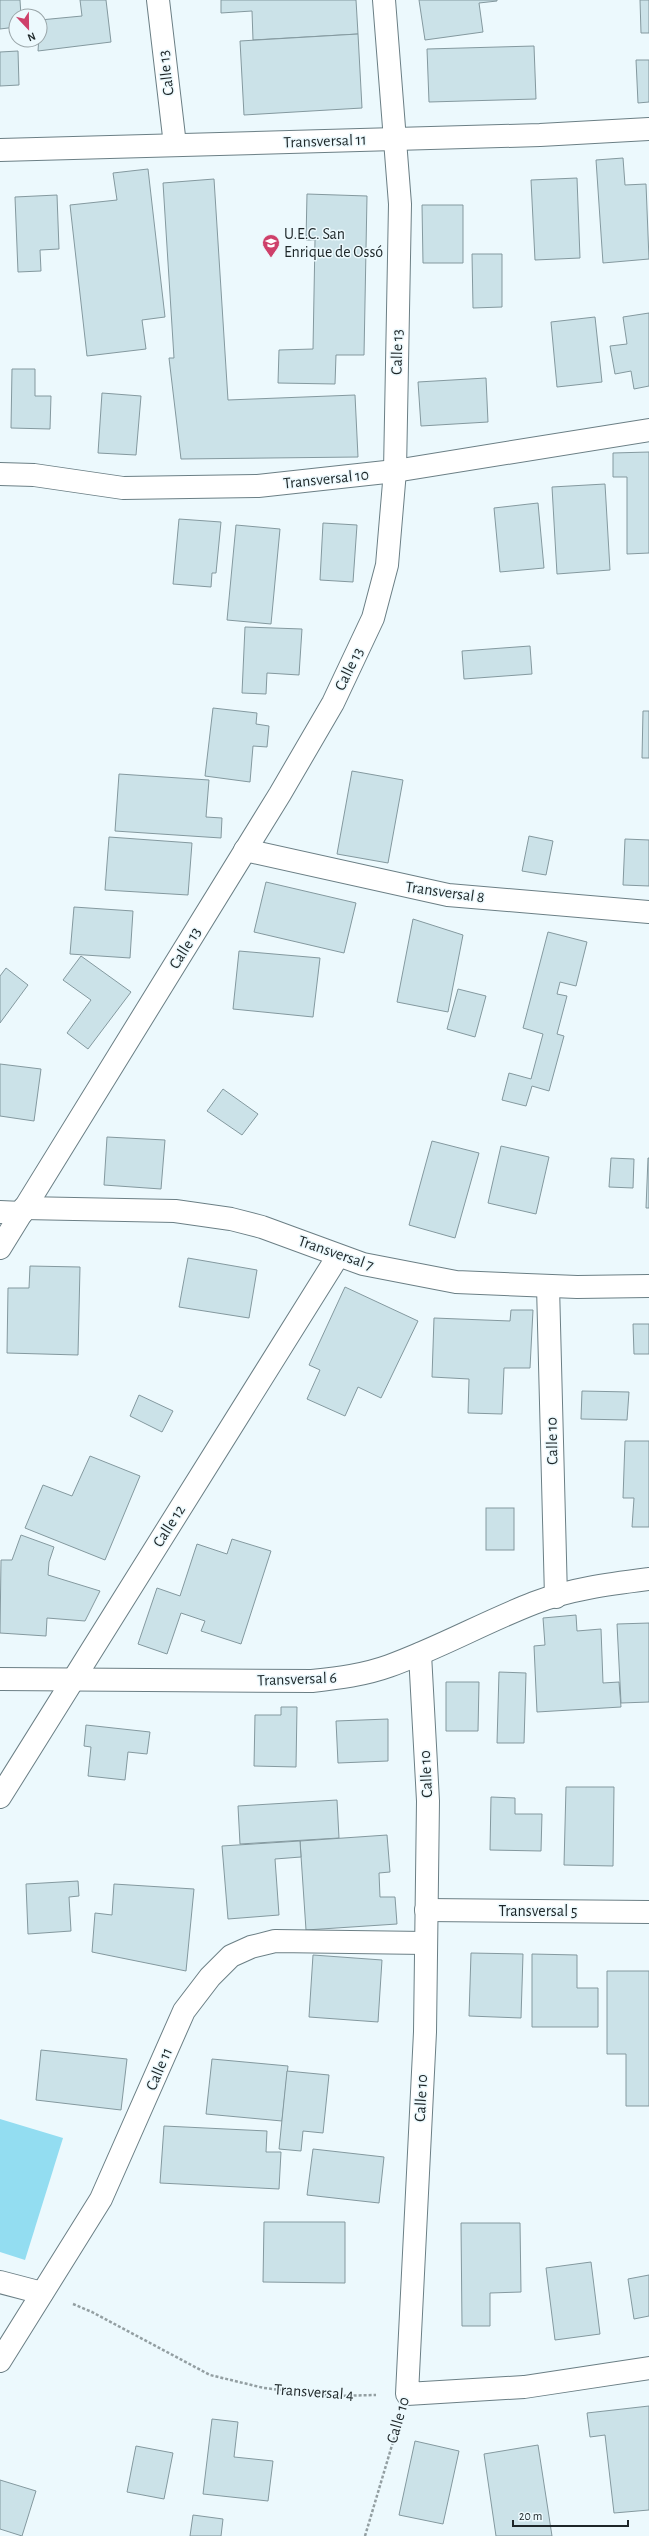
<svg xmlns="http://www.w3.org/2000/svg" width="649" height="2536" viewBox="0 0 649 2536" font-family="'Alegreya Sans',sans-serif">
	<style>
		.green { fill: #93ddf1 }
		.building { fill: #cbe2e8; stroke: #84999f }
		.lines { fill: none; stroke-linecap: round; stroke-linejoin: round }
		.minor-casing { stroke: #6b7f85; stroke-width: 24 }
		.path { stroke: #939fa2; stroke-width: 2.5; stroke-dasharray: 3 2; stroke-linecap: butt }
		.minor { stroke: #fff; stroke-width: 22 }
		.labels { text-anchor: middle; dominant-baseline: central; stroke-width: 3; stroke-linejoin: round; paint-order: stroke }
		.street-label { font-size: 16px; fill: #1d2628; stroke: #ecf9fd }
		.poi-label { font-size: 16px; fill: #1d2628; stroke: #ecf9fd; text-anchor: start }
	</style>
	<rect width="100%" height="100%" fill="#ecf9fd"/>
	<!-- green -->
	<path class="green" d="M0,2119L63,2138L25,2260L0,2252Z"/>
	<!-- building -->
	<g class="building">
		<path d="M0,0H20L21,16H16V27L0,29Z"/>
		<path d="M80,0H106L111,42L38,51L40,20L82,16Z"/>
		<path d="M221,0H356L358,34L253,40L252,11L221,13Z"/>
		<path d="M419,0H497V1L479,3L483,32L425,40Z"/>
		<path d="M640,0H649V33H641Z"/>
		<path d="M358,34L362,108L244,115L240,41Z"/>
		<path d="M534,46L536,99L429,102L427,49Z"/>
		<path d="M18,51L19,85L0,86V52Z"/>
		<path d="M636,60H649V102L638,103Z"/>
		<path d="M623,158L625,185L646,184L649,259L603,263L596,160Z"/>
		<path d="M148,169L165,317L142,320L146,349L87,356L70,205L117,200L113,173Z"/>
		<path d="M577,178L580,258L535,260L531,180Z"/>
		<path d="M214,179L228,400L355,395L358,457L181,459L169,358H174L163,183Z"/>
		<path d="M307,194L367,196L364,355H336L335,384L278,383L279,350L313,349L315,240H306Z"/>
		<path d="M57,195L59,249L40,250L41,271L18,272L15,197Z"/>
		<path d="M422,205H463V263H423Z"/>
		<path d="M472,254H502V307L473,308Z"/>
		<path d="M649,313V386L634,389L631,371L615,374L610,346L627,344L623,317Z"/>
		<path d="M595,317L602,382L557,387L551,322Z"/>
		<path d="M12,369H35V396H51L50,429L11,428Z"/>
		<path d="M486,378L488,422L421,426L418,382Z"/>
		<path d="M102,393L141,396L136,455L98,453Z"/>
		<path d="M649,452V553L627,554V477H613V453Z"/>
		<path d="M605,484L610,570L557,574L552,487Z"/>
		<path d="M538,503L544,568L500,572L494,508Z"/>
		<path d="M179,519L221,522L216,573H212L211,587L173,584Z"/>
		<path d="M323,523L357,525L353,582L320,580Z"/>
		<path d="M236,525L280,529L271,624L227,620Z"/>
		<path d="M245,627L302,629L299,675L267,673L266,694L242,693Z"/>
		<path d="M530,646L532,674L464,679L462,651Z"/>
		<path d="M213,708L257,713L256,724L269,726L267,747L253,746L250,782L205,776Z"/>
		<path d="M643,711H649V758H642Z"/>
		<path d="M352,771L403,780L388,863L337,854Z"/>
		<path d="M119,774L209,780L206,817L222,818L221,838L115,831Z"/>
		<path d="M529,836L553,841L546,875L522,871Z"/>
		<path d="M109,837L192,843L188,895L105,890Z"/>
		<path d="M625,839L649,840V886L623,885Z"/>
		<path d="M266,882L356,903L344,953L254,932Z"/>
		<path d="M74,907L133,911L130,958L70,954Z"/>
		<path d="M413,919L463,935L448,1012L397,1002Z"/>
		<path d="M548,932L587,942L576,986L560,982L557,994L567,996L557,1034L564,1036L549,1091L532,1086L526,1106L502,1100L509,1073L531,1079L543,1034L523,1028Z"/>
		<path d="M239,951L320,958L313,1017L233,1009Z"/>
		<path d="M81,956L131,992L88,1049L67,1033L91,1000L63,980Z"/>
		<path d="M6,968L28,985L0,1023V976Z"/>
		<path d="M458,989L486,996L475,1037L447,1029Z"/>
		<path d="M0,1064L41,1069L34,1121L0,1116Z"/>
		<path d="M223,1089L258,1114L242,1135L207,1111Z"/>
		<path d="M107,1137L165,1140L161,1189L104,1185Z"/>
		<path d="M432,1141L479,1153L455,1238L409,1225Z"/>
		<path d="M501,1146L549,1157L536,1214L488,1203Z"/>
		<path d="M611,1158L634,1159L633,1188L609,1187Z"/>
		<path d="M648,1158H649V1208H646Z"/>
		<path d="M188,1258L257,1270L249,1318L179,1307Z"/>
		<path d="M30,1266L80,1267L78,1355L7,1353L8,1288H29Z"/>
		<path d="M345,1287L418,1321L381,1398L358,1387L345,1416L307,1399L320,1370L309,1365Z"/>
		<path d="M511,1310H533L530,1368H504L502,1414L468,1413L469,1379L432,1377L434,1318L510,1321Z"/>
		<path d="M633,1324H649V1354H634Z"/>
		<path d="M582,1391L629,1392L627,1420L581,1419Z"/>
		<path d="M139,1395L173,1411L162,1432L130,1416Z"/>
		<path d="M625,1441H649V1527H632L634,1498H623Z"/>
		<path d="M90,1456L140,1476L105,1560L25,1528L43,1485L72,1496Z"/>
		<rect x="486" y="1508" width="28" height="42"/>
		<path d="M21,1535L54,1547L49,1562L48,1575L100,1591L85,1621L47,1618L46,1636L0,1633L1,1560H12Z"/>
		<path d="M232,1539L271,1551L241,1644L201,1631L205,1621L181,1613L167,1654L138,1644L157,1588L180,1596L197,1544L227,1554Z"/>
		<path d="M576,1615L577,1631L601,1629L603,1683L619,1682L621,1707L537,1712L534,1646L545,1645L543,1618Z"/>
		<path d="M649,1623V1702L621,1703L617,1624Z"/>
		<path d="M499,1672L526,1673L524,1743H497Z"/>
		<path d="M446,1682H479L478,1731H446Z"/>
		<path d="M281,1707H297L296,1767L254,1766L255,1715H281Z"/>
		<path d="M388,1719V1761L338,1763L336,1721Z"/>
		<path d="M86,1725L150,1732L147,1754L128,1752L125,1780L88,1776L91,1747L84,1746Z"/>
		<path d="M566,1787H614L613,1866L564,1865Z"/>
		<path d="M491,1797L515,1798V1814H542L541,1851L490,1850Z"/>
		<path d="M337,1800L339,1838L240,1844L238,1806Z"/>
		<path d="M387,1835L390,1872L379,1873L380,1897H395L397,1924L306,1930L300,1841Z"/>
		<path d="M300,1841L301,1857L275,1859L279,1915L228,1919L222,1846Z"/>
		<path d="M78,1881L79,1896L69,1897L71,1931L28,1934L26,1884Z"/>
		<path d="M114,1884L194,1889L186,1971L92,1952L95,1913L112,1915Z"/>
		<path d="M471,1953L523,1954L521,2018L469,2016Z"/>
		<path d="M532,1954L577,1955V1988H598V2027H532Z"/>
		<path d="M313,1955L382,1960L378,2022L309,2017Z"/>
		<path d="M607,1971H649V2106H626V2054H607Z"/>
		<path d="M41,2050L127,2059L121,2110L36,2100Z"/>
		<path d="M212,2059L288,2066L282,2121L206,2114Z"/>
		<path d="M287,2071L329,2075L323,2133L303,2131L301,2151L279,2149Z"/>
		<path d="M164,2126L267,2131L266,2152H281L279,2189L160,2183Z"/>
		<path d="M313,2149L384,2157L379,2203L307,2195Z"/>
		<path d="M264,2222H345V2283L263,2282Z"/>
		<path d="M461,2223H520L521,2292L490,2293V2326H462Z"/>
		<path d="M591,2262L600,2334L555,2340L546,2268Z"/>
		<path d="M649,2275V2316L634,2319L628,2279Z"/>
		<path d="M649,2406V2510L614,2513L605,2435L590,2437L587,2413Z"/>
		<path d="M212,2419L238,2422L234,2457L273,2461L268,2501L203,2494Z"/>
		<path d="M415,2441L459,2451L443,2524L399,2515Z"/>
		<path d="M538,2445L552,2536H496L484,2454Z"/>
		<path d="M136,2446L173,2453L164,2499L127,2492Z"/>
		<path d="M0,2480L36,2491L22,2536L0,2529Z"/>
		<path d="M193,2515L223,2519L221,2536H190Z"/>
	</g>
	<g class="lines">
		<defs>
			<g id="minor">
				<path d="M158,0L175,145"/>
				<path d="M0,150L540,135L649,129"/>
				<path d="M0,474L34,475L123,488L258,486L395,471L649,430"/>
				<path d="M245,850L448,895L649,912"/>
				<path d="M24,1208L175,1211L231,1219L262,1227L363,1264L456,1282L577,1287L649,1286"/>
				<path d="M0,1212L22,1213"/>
				<path d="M0,1248L280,794L333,703L373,618L387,565L395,471L400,204L384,0"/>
				<path d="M548,1286L556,1597"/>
				<path d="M420,1654L428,1801L425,2032L407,2394L524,2387L649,2368"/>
				<path d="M0,1679L312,1681C339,1678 364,1675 389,1666C439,1648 485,1622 534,1603C570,1589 610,1584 649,1579"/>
				<path d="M0,1797L338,1256"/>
				<path d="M426,1910L649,1912"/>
				<path d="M0,2282L42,2293"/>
				<path d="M0,2361L101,2199L184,2011L210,1977L231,1956L251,1947L275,1941L426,1943"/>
			</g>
		</defs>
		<!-- minor casing -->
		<use href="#minor" class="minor-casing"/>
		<!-- path -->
		<g class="path">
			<path d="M73,2304L92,2312L210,2375L264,2388L333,2396L376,2395"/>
			<path d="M365,2536L398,2425"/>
		</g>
		<!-- minor -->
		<use href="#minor" class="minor"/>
	</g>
	<!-- icons -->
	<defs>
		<symbol id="school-pin" viewBox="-11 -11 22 30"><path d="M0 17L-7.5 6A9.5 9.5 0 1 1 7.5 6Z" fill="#ce406a" stroke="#ecf9fd"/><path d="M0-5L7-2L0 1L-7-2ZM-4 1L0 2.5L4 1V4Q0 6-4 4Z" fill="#fff"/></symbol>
	</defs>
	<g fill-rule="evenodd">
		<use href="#school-pin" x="261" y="233" width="20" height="27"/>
	</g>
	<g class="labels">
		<!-- street labels -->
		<g class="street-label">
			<text transform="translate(166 73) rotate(-97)">Calle 13</text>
			<text transform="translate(325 141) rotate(-2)">Transversal 11</text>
			<text transform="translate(397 352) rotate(-89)">Calle 13</text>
			<text transform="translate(326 479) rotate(-6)">Transversal 10</text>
			<text transform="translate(349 669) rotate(-64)">Calle 13</text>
			<text transform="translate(445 892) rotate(8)">Transversal 8</text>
			<text transform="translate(185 948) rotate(-58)">Calle 13</text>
			<text transform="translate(336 1253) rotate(19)">Transversal 7</text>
			<text transform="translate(552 1441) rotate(-91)">Calle 10</text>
			<text transform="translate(169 1526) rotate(-58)">Calle 12</text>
			<text transform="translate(297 1679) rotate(-2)">Transversal 6</text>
			<text transform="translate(426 1774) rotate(-93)">Calle 10</text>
			<text x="538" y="1911">Transversal 5</text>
			<text transform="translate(159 2069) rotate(-67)">Calle 11</text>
			<text transform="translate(421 2098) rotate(-87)">Calle 10</text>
			<text transform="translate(314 2392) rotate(4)">Transversal 4</text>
			<text transform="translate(398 2420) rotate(-74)">Calle 10</text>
		</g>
		<!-- poi labels -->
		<g class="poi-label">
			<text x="284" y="234">U.E.C. San<tspan x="284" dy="18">Enrique de Ossó</tspan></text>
		</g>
	</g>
	<!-- north arrow -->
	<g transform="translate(28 28) rotate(158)"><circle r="19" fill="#ecf9fd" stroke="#99a5a8"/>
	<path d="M0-3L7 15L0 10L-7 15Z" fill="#ce406a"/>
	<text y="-6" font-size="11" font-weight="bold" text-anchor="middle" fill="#1d2628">N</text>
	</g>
	<!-- scale -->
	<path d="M513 2520v6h115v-6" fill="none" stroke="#1d2628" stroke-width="2"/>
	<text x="519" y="2520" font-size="12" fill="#1d2628" stroke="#ecf9fd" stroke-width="3" paint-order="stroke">20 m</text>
</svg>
